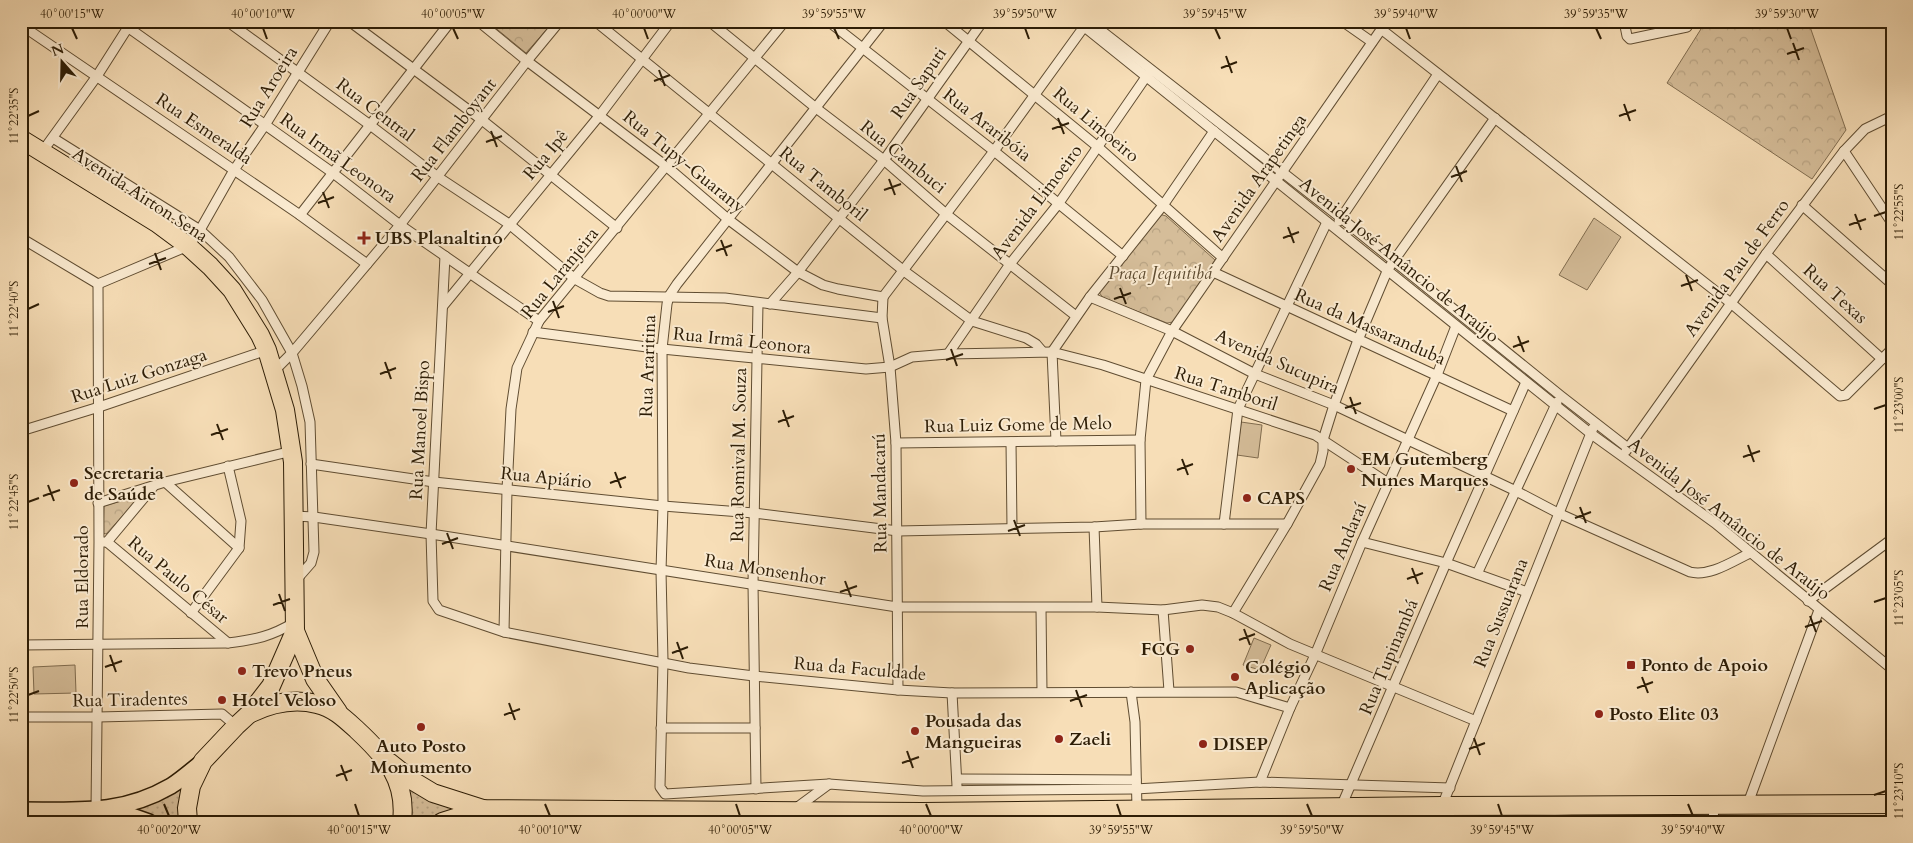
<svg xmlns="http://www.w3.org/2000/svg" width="1913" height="843" viewBox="0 0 1913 843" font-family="Cardo,serif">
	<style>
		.grass { fill: url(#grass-dots); stroke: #816d50 }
		.forest { fill: url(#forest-crowns); stroke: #816d50 }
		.pitch { fill: #d5bd99; stroke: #816d50 }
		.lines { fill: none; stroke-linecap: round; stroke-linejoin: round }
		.street-casing { stroke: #604d32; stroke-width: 11 }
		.primary-casing { stroke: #2d1d06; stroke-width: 18 }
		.highway-casing { stroke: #2d1d06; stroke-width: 20 }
		.street { stroke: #faead0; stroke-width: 9 }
		.primary { stroke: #f7deb7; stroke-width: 15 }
		.highway { stroke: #f7deb7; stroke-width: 18 }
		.ticks { fill: none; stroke: #2d1d06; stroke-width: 2 }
		.poi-dot { fill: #8f2418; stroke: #faead0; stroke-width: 2 }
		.labels { text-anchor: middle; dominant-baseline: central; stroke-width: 4; stroke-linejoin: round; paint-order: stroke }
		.street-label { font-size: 18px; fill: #2d1d06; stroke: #faead0 }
		.poi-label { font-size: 18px; font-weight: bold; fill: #2d1d06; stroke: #faead0; text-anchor: start }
		.park-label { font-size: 18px; font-style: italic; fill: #5f4d32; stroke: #faead0 }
		.neatline { fill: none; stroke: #2d1d06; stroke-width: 2 }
		.ticks-label { font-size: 12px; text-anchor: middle; fill: #2d1d06 }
	</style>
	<defs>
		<pattern id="grass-dots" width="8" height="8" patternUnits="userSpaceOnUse" patternTransform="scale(1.25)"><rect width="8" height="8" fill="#d5bd99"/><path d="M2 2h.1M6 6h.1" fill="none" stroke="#b7a282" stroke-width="1.8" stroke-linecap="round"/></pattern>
		<pattern id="forest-crowns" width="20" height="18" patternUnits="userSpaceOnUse" patternTransform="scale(1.25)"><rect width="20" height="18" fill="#d5bd99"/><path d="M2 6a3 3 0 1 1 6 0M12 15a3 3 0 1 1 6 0" fill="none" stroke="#b7a282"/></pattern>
	</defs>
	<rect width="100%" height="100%" fill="#f7deb7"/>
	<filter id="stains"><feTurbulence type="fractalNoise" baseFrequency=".004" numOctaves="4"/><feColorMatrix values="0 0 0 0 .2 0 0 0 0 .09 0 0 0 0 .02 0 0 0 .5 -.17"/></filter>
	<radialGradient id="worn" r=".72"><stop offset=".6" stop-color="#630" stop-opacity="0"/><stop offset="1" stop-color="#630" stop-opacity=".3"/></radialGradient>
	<!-- grass -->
	<g class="grass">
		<path d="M190,778L184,822H164L151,815L128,810Z"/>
		<path d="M403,782L462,809C444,813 427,822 409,822Z"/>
	</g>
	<!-- forest -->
	<g class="forest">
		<path d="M487,21H554L526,53Z"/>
		<path d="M1706,21H1808L1846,130L1812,179L1667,83Z"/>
		<path d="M1159,214L1166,216L1215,260L1173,322L1167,323L1103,298L1099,292Z"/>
		<path d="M137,496L138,499L106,534L103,533L104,506Z"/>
		<path d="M481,817H536V822H460Z"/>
	</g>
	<!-- pitch -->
	<g class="pitch">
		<path d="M1594,218L1621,237L1587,290L1559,275Z"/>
		<path d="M1241,422L1262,425L1258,458L1237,455Z"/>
		<path d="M1254,638L1271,645L1260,670L1243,665Z"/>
		<path d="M75,665L76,693L34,694L33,667Z"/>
	</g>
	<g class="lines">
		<defs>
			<g id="street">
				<path d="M119,21L333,173L400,225L539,321"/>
				<path d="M227,21L370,125L438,177L509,224L575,279L600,293L609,296L725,298L882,318"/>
				<path d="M349,21L482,120L617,228"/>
				<path d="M478,21L527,61L666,166L729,220L798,272L823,285L838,289L883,297"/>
				<path d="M595,21L904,271L972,321L1026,338L1036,344L1042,351"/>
				<path d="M709,21L816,108L884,160L946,214L1076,316"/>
				<path d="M828,21L994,151L1123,256"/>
				<path d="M884,21L677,284L669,296L667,304L662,349L663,506L661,571L663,661L660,787L665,794L829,784L923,791L1135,789L1260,782L1450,788"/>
				<path d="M944,21L1098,147L1223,258"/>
				<path d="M1077,21L1590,433L1715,523L1892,669"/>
				<path d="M1089,21L1341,218L1561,396L1628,448"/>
				<path d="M1342,21L1372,42"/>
				<path d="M1624,21L1627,36L1630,39L1687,27"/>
				<path d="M21,25L300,215L367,264"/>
				<path d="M1381,29L1732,304L1840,396L1846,395L1892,349"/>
				<path d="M53,138L200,230L229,257L262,300L292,353L302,386L310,422L314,552L311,563L297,579"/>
				<path d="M1844,151L1892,223"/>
				<path d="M42,152L97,76L132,21"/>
				<path d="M1802,205L1892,284"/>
				<path d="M300,215L451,21"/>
				<path d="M1339,221L1438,74"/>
				<path d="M21,238L98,284"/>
				<path d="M1766,254L1882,359"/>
				<path d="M445,256L431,534L433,601L439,610L504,632L689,668L754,676L898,690L952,693L1236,692L1290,708"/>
				<path d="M1213,272L1513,411"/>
				<path d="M98,284L188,246L200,230L234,170L265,125L330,21"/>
				<path d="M883,297L882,318L890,367L896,443L898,690"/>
				<path d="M883,297L994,151L1086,24"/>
				<path d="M1090,297L1172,331L1255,374L1334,405L1516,491L1558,513L1690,572C1710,577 1733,561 1750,553"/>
				<path d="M770,304L798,272L884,160L983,21"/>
				<path d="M443,306L600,115L671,21"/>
				<path d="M533,332L662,349L866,369L890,367L912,357L948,354L1052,352L1103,365L1315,435L1388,483"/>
				<path d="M948,354L1010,264L1059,203L1148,74"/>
				<path d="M274,371L292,353L400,225L527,61L560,21"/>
				<path d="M21,431L99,407L267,350"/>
				<path d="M1056,441L1052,352L1090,297L1164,204L1214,131"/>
				<path d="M1011,442L1012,528"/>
				<path d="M896,443L1140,440"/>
				<path d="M1626,451L1766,254L1844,151L1865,129L1892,116"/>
				<path d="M311,464L434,482L663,506L754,513L898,531L1094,527L1141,524H1287"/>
				<path d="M228,466L241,521L239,548"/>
				<path d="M165,482L239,548L191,613"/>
				<path d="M98,503L165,482L292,451"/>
				<path d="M294,516L314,517L431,534L897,607H1097L1163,610L1202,605L1218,607L1233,613L1290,644L1476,721"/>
				<path d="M1141,524L1140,440L1146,380L1172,331L1387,21"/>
				<path d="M1224,524L1238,409L1327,222"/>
				<path d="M1094,527L1097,607"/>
				<path d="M102,542H107L153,487"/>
				<path d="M107,542L228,643"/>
				<path d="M1362,542L1446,563L1527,592"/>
				<path d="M1477,574L1557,402"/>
				<path d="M1808,601L1892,539"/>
				<path d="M1041,608L1042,692"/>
				<path d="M1163,610L1169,691"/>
				<path d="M1233,613L1287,524L1320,464L1323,451V440L1334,405L1358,340L1388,269L1495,118"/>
				<path d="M504,632L507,490L511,409L517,368L539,321L785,21"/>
				<path d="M21,645L228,643C255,640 272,636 295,622"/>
				<path d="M1131,692L1135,722L1137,809"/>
				<path d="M952,693L957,786"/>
				<path d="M21,717H98L222,714L236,726"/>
				<path d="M661,728H755"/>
				<path d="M957,779L1136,780"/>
				<path d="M1260,782L1290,708L1315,655L1362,542L1437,375L1456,326"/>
				<path d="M756,789L753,584L758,303"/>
				<path d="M1442,806L1593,428"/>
				<path d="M1747,806L1819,610"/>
				<path d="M1341,807L1446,563L1526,382"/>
				<path d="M795,809L829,784"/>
				<path d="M1179,809V822"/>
				<path d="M96,810L99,542L98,284"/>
				<path d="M1101,822H1143"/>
				<path d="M1386,822L1555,819L1657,822"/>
				<path d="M1713,822L1714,805"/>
			</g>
			<g id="primary">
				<path d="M21,810C77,810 121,815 171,786C182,779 192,770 202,762"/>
				<path d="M109,815L132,816L149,822"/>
			</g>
			<g id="highway">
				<path d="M21,139L157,223L188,246L210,266L232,290L260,335L267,350L285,410L293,462L295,631L271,686L250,713L236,726L203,761L191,786L187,808L188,822"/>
				<path d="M295,631L315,679L338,712"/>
				<path d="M251,713C272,703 293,698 317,704C334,708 345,719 357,730C386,757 407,780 402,822"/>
				<path d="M389,762L413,781L433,793L483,809L923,812L1442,806L1892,804"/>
				<path d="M442,822L483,809"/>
			</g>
		</defs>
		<!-- street casing -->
		<use href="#street" class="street-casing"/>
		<!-- primary casing -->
		<use href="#primary" class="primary-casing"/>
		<!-- highway casing -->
		<use href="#highway" class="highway-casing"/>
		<!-- street -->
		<use href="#street" class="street"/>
		<!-- primary -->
		<use href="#primary" class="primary"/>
		<!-- highway -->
		<use href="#highway" class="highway"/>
	</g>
	<!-- ticks -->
	<path class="ticks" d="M72,28L77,39M263,28L267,39M453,28L458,39M644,28L648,39M834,28L839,39M1025,28L1029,39M1215,28L1220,39M1406,28L1410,39M1596,28L1601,39M1787,28L1791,39M1793,43L1799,60M1787,54L1804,48M1226,56L1232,73M1221,68L1237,62M659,70L665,86M654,81L670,75M1624,104L1630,121M28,116L39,111M1619,116L1636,110M1058,118L1064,134M1052,129L1069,123M491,131L497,147M486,142L502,136M1456,166L1462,182M1451,177L1467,171M889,179L895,195M884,190L901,184M323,192L329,208M318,203L334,197M1855,214L1861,230M1874,216L1886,212M1849,225L1866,219M1288,227L1294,243M1283,238L1299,232M721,240L727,256M716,251L732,245M155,253L161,270M149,264L166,258M1686,275L1692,291M1681,286L1698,280M1120,288L1126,304M1114,299L1131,293M553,301L559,318M28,309L39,304M548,312L564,306M1518,336L1524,352M1513,347L1529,341M951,349L957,366M946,360L963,354M385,362L391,379M380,374L396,368M1350,397L1356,414M1345,408L1361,403M1874,409L1886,405M783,410L789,427M778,422L794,416M217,424L223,440M211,435L228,429M1748,445L1754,462M1743,457L1760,451M1182,459L1188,475M1177,470L1193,464M615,472L621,488M610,483L626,477M48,485L54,501M43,496L60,490M28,502L39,498M1580,507L1586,523M1575,518L1591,512M1014,520L1020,536M1008,531L1025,525M447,533L453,549M442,544L458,538M1412,568L1418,584M1407,579L1423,573M845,581L851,597M840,592L857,586M279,594L285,611M1874,602L1886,598M273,605L290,599M1810,616L1816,632M1805,627L1822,621M1244,629L1250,645M1239,640L1255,634M677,642L683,659M672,653L688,647M110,655L116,672M105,667L122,661M1642,677L1648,693M1637,688L1653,682M1076,690L1082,707M28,695L39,691M1070,701L1087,695M509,703L515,720M504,715L520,709M1474,738L1480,755M1469,749L1485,743M907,751L913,768M902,763L919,757M341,765L347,781M336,776L352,770M1874,795L1886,791M164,804L169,816M355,804L359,816M545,804L550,816M736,804L740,816M926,804L931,816M1117,804L1121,816M1307,804L1312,816M1498,804L1502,816M1688,804L1693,816"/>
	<!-- markers -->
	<g class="poi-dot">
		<path d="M361.5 230.5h5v5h5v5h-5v5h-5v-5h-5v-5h5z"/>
		<circle cx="1351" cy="469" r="5"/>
		<circle cx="74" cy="483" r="5"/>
		<circle cx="1247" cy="498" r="5"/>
		<circle cx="1190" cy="649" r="5"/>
		<rect x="1626" y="660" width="10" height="10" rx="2.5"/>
		<circle cx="242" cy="671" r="5"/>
		<circle cx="1235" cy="677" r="5"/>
		<circle cx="222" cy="700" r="5"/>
		<circle cx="1599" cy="714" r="5"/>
		<circle cx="421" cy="727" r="5"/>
		<circle cx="915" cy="731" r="5"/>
		<circle cx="1059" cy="739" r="5"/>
		<circle cx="1203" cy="744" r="5"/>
	</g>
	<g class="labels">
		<!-- street labels -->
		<g class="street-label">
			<text transform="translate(919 83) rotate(-55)">Rua Saputi</text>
			<text transform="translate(269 87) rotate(-58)">Rua Aroeira</text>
			<text transform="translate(375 110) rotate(37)">Rua Central</text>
			<text transform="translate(987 125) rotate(38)">Rua Araribóia</text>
			<text transform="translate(1096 125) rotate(40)">Rua Limoeiro</text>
			<text transform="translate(204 129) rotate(34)">Rua Esmeralda</text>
			<text transform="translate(454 130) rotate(-52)">Rua Flamboyant</text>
			<text transform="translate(546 155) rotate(-50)">Rua Ipê</text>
			<text transform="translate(903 157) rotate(39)">Rua Cambuci</text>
			<text transform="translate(338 158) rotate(36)">Rua Irmã Leonora</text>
			<text transform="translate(684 162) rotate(39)">Rua Tupy-Guarany</text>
			<text transform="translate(1259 178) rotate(-55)">Avenida Arapetinga</text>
			<text transform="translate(823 184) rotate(39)">Rua Tamboril</text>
			<text transform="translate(140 195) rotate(33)">Avenida Airton Sena</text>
			<text transform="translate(1037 202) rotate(-53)">Avenida Limoeiro</text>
			<text transform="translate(1399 260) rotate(39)">Avenida José Amâncio de Araújo</text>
			<text transform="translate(1737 268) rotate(-54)">Avenida Pau de Ferro</text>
			<text transform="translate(560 273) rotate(-51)">Rua Laranjeira</text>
			<text transform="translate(1835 294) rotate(42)">Rua Texas</text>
			<text transform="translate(1370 327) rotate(24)">Rua da Massaranduba</text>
			<text transform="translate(742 341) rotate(6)">Rua Irmã Leonora</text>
			<text transform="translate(1277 362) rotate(24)">Avenida Sucupira</text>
			<text transform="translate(648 366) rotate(-88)">Rua Araritina</text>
			<text transform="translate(139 376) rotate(-18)">Rua Luiz Gonzaga</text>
			<text transform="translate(1226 389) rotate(18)">Rua Tamboril</text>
			<text transform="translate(1018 425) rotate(-1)">Rua Luiz Gome de Melo</text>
			<text transform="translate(420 430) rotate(-87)">Rua Manoel Bispo</text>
			<text transform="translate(739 455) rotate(-89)">Rua Romival M. Souza</text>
			<text transform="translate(546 478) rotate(6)">Rua Apiário</text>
			<text transform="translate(880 493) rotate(-91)">Rua Mandacarú</text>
			<text transform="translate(1729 519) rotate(38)">Avenida José Amâncio de Araújo</text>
			<text transform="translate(1343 547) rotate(-67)">Rua Andaraí</text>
			<text transform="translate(765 570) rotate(9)">Rua Monsenhor</text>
			<text transform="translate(82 577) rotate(-90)">Rua Eldorado</text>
			<text transform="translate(178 580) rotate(40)">Rua Paulo César</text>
			<text transform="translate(1501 613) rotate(-68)">Rua Sussuarana</text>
			<text transform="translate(1389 657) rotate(-67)">Rua Tupinambá</text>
			<text transform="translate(860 669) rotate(5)">Rua da Faculdade</text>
			<text transform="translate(130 700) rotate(-1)">Rua Tiradentes</text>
		</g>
		<!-- poi labels -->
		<g class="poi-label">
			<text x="375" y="238">UBS Planaltino</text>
			<text x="1361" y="459">EM Gutemberg<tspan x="1361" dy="21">Nunes Marques</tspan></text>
			<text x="84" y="473">Secretaria<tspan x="84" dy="21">de Saúde</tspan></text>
			<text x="1257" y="498">CAPS</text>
			<text x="1180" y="649" text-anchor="end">FCG</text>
			<text x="1641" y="665">Ponto de Apoio</text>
			<text x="1245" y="667">Colégio<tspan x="1245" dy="21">Aplicação</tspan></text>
			<text x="252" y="671">Trevo Pneus</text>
			<text x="232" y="700">Hotel Veloso</text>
			<text x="1609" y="714">Posto Elite 03</text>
			<text x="925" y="721">Pousada das<tspan x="925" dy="21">Mangueiras</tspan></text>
			<text x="1069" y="739">Zaeli</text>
			<text x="1213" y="744">DISEP</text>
			<text x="421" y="746" text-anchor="middle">Auto Posto<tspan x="421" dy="21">Monumento</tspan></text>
		</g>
		<!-- park labels -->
		<g class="park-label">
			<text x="1160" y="273">Praça Jequitibá</text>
		</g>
	</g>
	<!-- margin -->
	<rect width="1913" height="843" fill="none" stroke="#f7deb7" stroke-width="55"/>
	<!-- north arrow -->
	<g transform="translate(62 62) rotate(340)" stroke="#faead0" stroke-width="4" paint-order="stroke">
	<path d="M0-4L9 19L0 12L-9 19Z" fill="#2d1d06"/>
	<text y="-8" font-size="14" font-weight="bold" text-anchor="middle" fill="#2d1d06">N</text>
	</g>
	<rect x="28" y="28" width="1858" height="788" class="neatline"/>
	<g class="ticks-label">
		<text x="72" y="18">40°00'15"W</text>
		<text x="263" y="18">40°00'10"W</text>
		<text x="453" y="18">40°00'05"W</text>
		<text x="644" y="18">40°00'00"W</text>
		<text x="834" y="18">39°59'55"W</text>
		<text x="1025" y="18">39°59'50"W</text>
		<text x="1215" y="18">39°59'45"W</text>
		<text x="1406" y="18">39°59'40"W</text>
		<text x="1596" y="18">39°59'35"W</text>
		<text x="1787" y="18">39°59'30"W</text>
		<text transform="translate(14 116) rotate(-90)" y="4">11°22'35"S</text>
		<text transform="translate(1899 212) rotate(-90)" y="4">11°22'55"S</text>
		<text transform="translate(14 309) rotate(-90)" y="4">11°22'40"S</text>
		<text transform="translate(1899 405) rotate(-90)" y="4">11°23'00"S</text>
		<text transform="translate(14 502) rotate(-90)" y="4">11°22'45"S</text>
		<text transform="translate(1899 598) rotate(-90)" y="4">11°23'05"S</text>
		<text transform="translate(14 695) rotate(-90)" y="4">11°22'50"S</text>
		<text transform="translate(1899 791) rotate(-90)" y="4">11°23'10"S</text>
		<text x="169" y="834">40°00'20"W</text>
		<text x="359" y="834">40°00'15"W</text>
		<text x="550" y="834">40°00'10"W</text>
		<text x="740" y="834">40°00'05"W</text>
		<text x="931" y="834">40°00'00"W</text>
		<text x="1121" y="834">39°59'55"W</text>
		<text x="1312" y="834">39°59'50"W</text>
		<text x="1502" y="834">39°59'45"W</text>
		<text x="1693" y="834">39°59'40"W</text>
	</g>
	<rect width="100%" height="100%" filter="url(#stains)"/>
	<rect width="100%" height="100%" fill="url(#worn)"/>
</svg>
